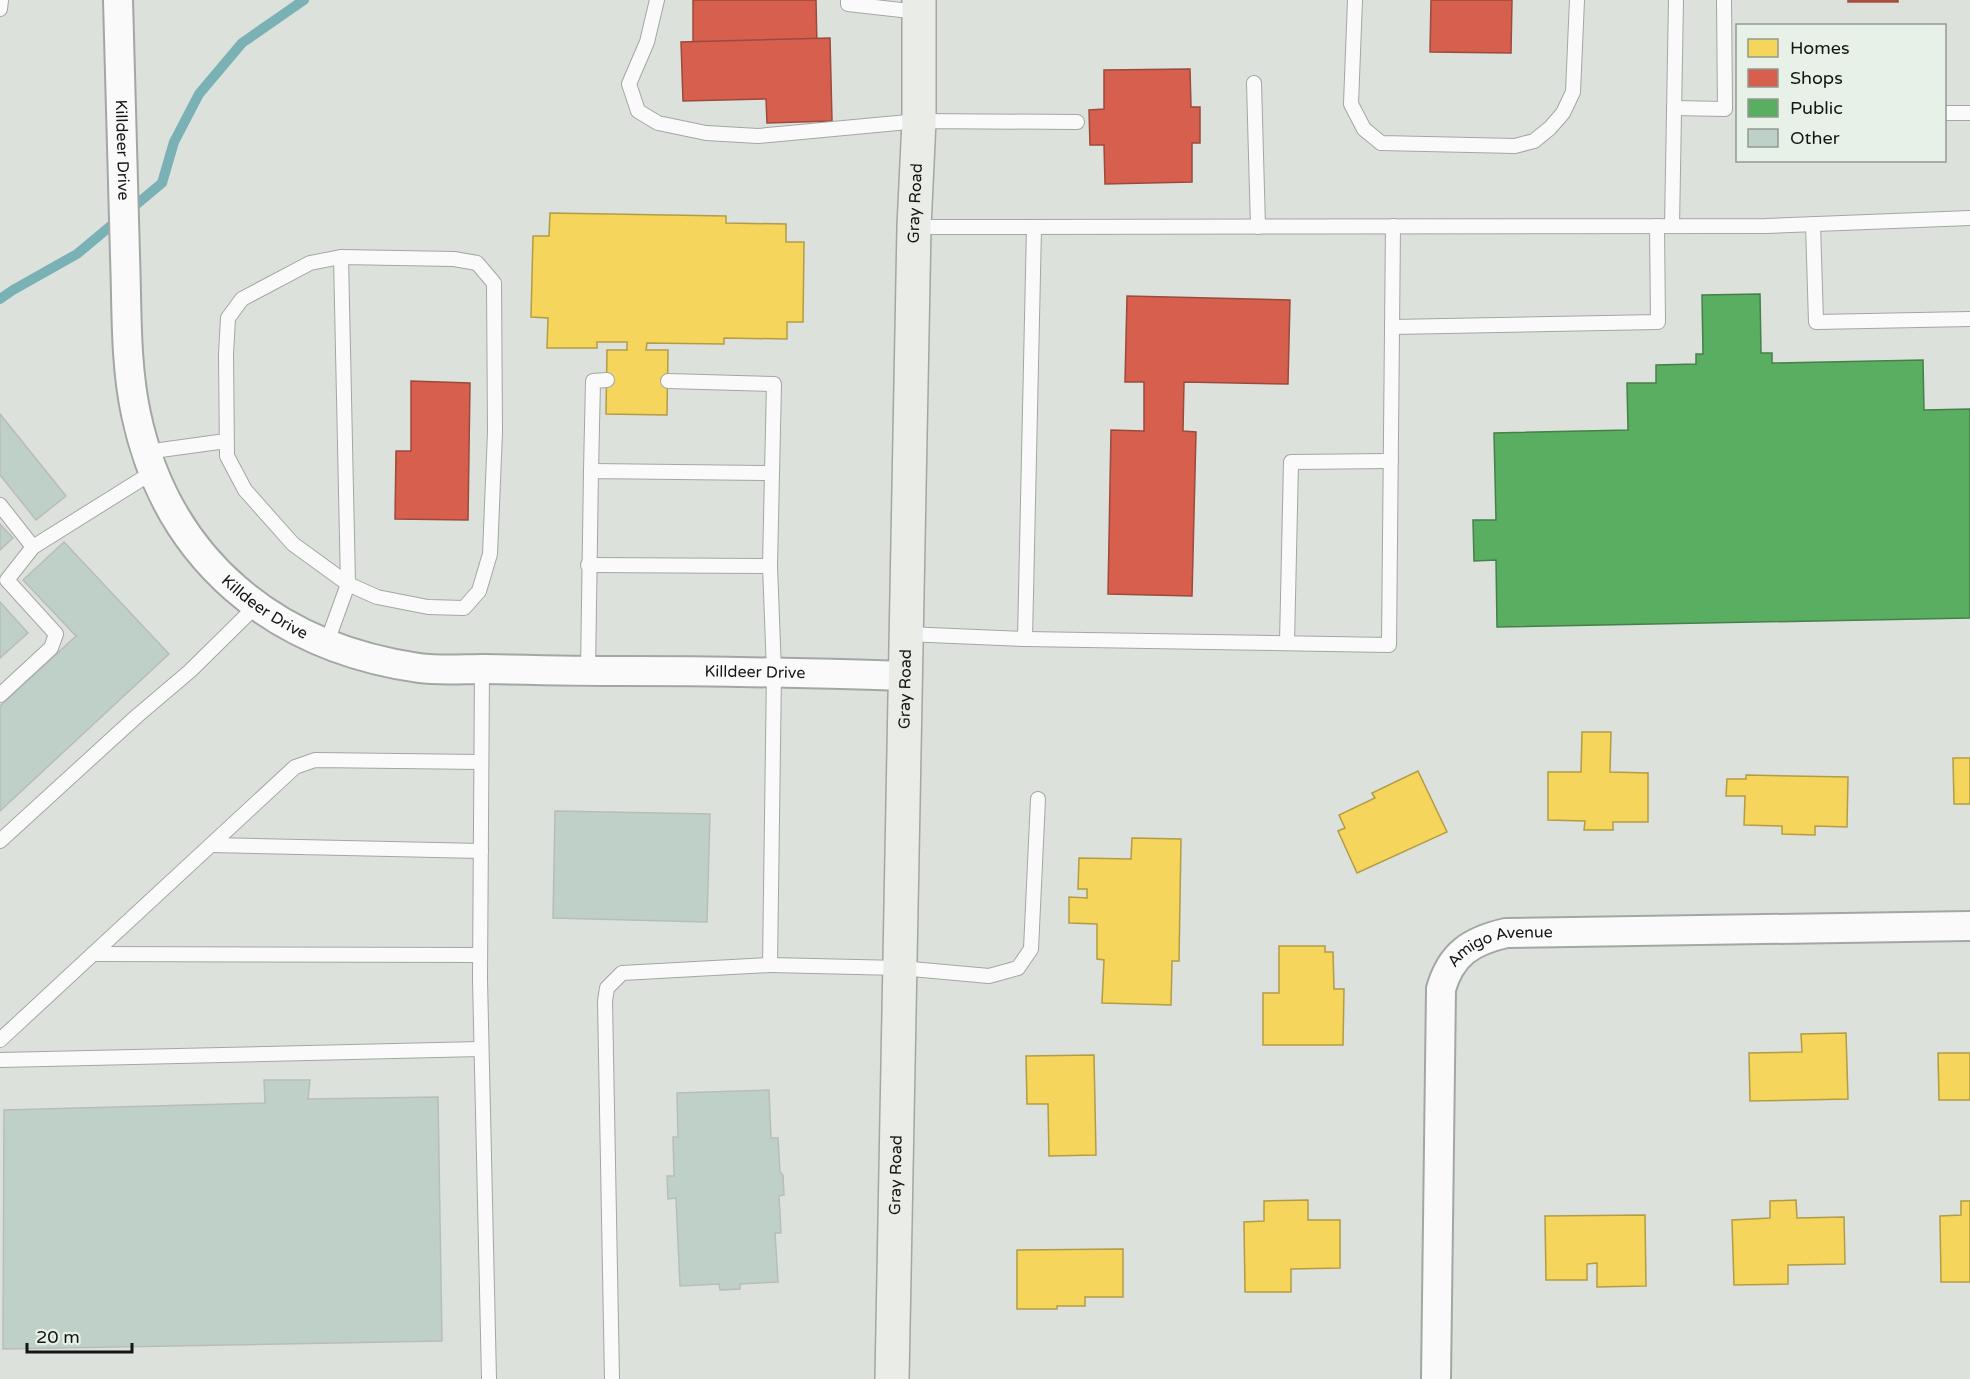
<svg xmlns="http://www.w3.org/2000/svg" width="1970" height="1379" viewBox="0 0 1970 1379" font-family="'Varela Round',sans-serif">
	<style>
		.homes { fill: #f6d55c; stroke: #b29c46; stroke-width: 1.5 }
		.shops { fill: #d6604d; stroke: #9c4a3c; stroke-width: 1.5 }
		.public { fill: #5aae61; stroke: #45804a; stroke-width: 1.5 }
		.lines { fill: none; stroke-linecap: round; stroke-linejoin: round }
		.stream { stroke: #79b1b5; stroke-width: 10 }
		.building { fill: #bfd0c9; stroke: #b8bdba; stroke-width: 1.5 }
		.lane-casing { stroke: #a3a7a3; stroke-width: 16 }
		.street-casing { stroke: #a3a7a3; stroke-width: 32 }
		.secondary-casing { stroke: #a3a7a3; stroke-width: 36 }
		.lane { stroke: #fafafa; stroke-width: 14 }
		.street { stroke: #fafafa; stroke-width: 28 }
		.secondary { stroke: #eaece7; stroke-width: 33 }
		.labels { text-anchor: middle; dominant-baseline: central; stroke-width: 6; stroke-linejoin: round; paint-order: stroke }
		.street-label { font-size: 16px; fill: #131613; stroke: #e7f1e7 }
	</style>
	<rect width="100%" height="100%" fill="#dce1dc"/>
	<!-- homes -->
	<g class="homes">
		<path d="M550,213L726,216V223L786,224V242H804L803,322H787V339L724,338V344L647,343L646,350H668L667,415L606,414L607,350H627V342H597V348H547L548,318L531,317L533,236H549Z"/>
		<path d="M1582,732H1611L1610,772L1648,773V822H1613V830H1584L1585,821L1548,820V772H1581Z"/>
		<path d="M1953,758H1970V804H1954Z"/>
		<path d="M1418,771L1447,832L1357,873L1338,831L1345,828L1339,815L1375,798L1372,793Z"/>
		<path d="M1746,775L1848,777L1847,827L1815,826V835L1782,834V826L1744,825L1745,796H1726L1727,779H1746Z"/>
		<path d="M1132,838L1181,839L1179,961H1172L1171,1005L1102,1003L1104,960L1097,959V924L1069,923V897L1087,898V889H1078L1079,858L1131,859Z"/>
		<path d="M1279,946H1325V952H1333L1334,989H1344L1343,1045H1263V993H1279Z"/>
		<path d="M1846,1033L1848,1099L1750,1101L1749,1053L1802,1052L1801,1034Z"/>
		<path d="M1938,1053H1970V1100H1939Z"/>
		<path d="M1094,1055L1096,1155L1049,1156L1048,1104H1027L1026,1056Z"/>
		<path d="M1308,1200V1220H1340V1268L1291,1269V1292H1245L1244,1222L1264,1221V1201Z"/>
		<path d="M1796,1200L1797,1218L1844,1217L1845,1264L1788,1265V1284L1734,1285L1732,1220L1770,1218V1201Z"/>
		<path d="M1961,1201H1970V1282H1941L1940,1216L1961,1215Z"/>
		<path d="M1645,1215L1646,1286L1597,1287V1263L1587,1264V1280H1546L1545,1216Z"/>
		<path d="M1123,1249V1297H1085V1306H1057V1309H1017V1250Z"/>
	</g>
	<!-- shops -->
	<g class="shops">
		<path d="M693,0H816L817,48H693Z"/>
		<path d="M1431,0H1512L1511,53L1430,52Z"/>
		<rect x="1848" y="0" width="50" height="2"/>
		<path d="M830,38L832,121L767,123L766,99L683,101L681,42Z"/>
		<path d="M1190,69L1191,107H1200V143H1192V182L1105,184L1104,145H1090L1089,110L1104,109V70Z"/>
		<path d="M1127,296L1290,300L1288,384L1184,382L1183,431L1196,432L1192,596L1108,594L1111,430L1144,431V382H1125Z"/>
		<path d="M411,381L470,383L468,520L395,519L396,451H411Z"/>
	</g>
	<!-- public -->
	<path class="public" d="M1760,294L1761,353H1772V363L1923,360L1924,410L1970,409V618L1497,627L1496,560L1474,561L1473,520H1496L1494,433L1628,430L1627,383H1656V365L1696,364V354H1703L1702,295Z"/>
	<g class="lines">
		<!-- stream -->
		<path class="stream" d="M0,299L13,290L77,254L162,183L174,142L199,94L242,43L304,0"/>
	</g>
	<!-- building -->
	<g class="building">
		<path d="M0,414L66,496L36,520L0,475Z"/>
		<path d="M0,524L13,538L0,550Z"/>
		<path d="M64,542L169,654L0,811V706L76,636L23,580Z"/>
		<path d="M0,602L28,633L0,658Z"/>
		<path d="M555,811L710,814L707,922L553,918Z"/>
		<path d="M264,1080H310L308,1099L438,1097L442,1341L3,1349L4,1110L265,1103Z"/>
		<path d="M769,1090L771,1138H778L780,1172L783,1175L784,1195L779,1196L781,1233H775L778,1282L740,1284V1289L720,1290L719,1284L680,1286L676,1198L668,1199L667,1176H674L673,1137H678L677,1093Z"/>
	</g>
	<g class="lines">
		<defs>
			<g id="lane">
				<path d="M657,0L647,42L629,84L638,111L658,123L706,133L758,136L919,121L1077,122"/>
				<path d="M848,0V4L919,12"/>
				<path d="M1355,0L1351,104L1364,129L1381,143L1515,146L1534,141L1550,128L1563,113L1573,92L1577,0"/>
				<path d="M0,9L1,0"/>
				<path d="M1254,83L1258,227"/>
				<path d="M1674,108L1725,109L1724,0"/>
				<path d="M1944,113H1970"/>
				<path d="M1813,224L1816,322L1970,319"/>
				<path d="M1672,226L1676,0"/>
				<path d="M914,227L1766,226L1970,218"/>
				<path d="M341,257L454,259L477,263L494,283L495,432L490,554L479,591L464,608L428,607L377,597L348,584L293,544L245,490L227,456L226,354L228,318L242,299L310,263Z"/>
				<path d="M1392,327L1658,322L1657,226"/>
				<path d="M668,381L774,384L772,473"/>
				<path d="M146,452L226,441"/>
				<path d="M591,471L593,381L607,380"/>
				<path d="M0,505L33,547"/>
				<path d="M588,565L770,566"/>
				<path d="M906,634L1025,639L1034,227"/>
				<path d="M1025,639L1389,645L1393,226"/>
				<path d="M1287,643L1291,462L1391,461"/>
				<path d="M326,645L348,584L341,257"/>
				<path d="M482,669L480,979L489,1379"/>
				<path d="M588,671L591,471L772,473L770,566L774,671L770,965L900,968L989,976L1018,968L1031,949L1038,799"/>
				<path d="M0,695L51,648L56,634L7,580L33,547L153,472"/>
				<path d="M0,841L137,716L190,671L256,606"/>
				<path d="M211,845L481,851"/>
				<path d="M93,954L480,955"/>
				<path d="M0,1040L295,767L315,760L481,762"/>
				<path d="M0,1060L481,1049"/>
				<path d="M612,1379L605,1001L607,988L622,973L770,965"/>
			</g>
			<g id="street">
				<path id="s1" d="M118,0C120,85 123,171 125,256C127,308 125,363 136,414C167,560 274,647 419,668C440,671 463,669 484,669C530,670 576,671 623,671C717,671 811,673 905,676"/>
				<path id="s2" d="M1436,1379L1441,989C1451,954 1471,941 1506,933L1970,926"/>
			</g>
			<g id="secondary">
				<path id="s3" d="M892,1379L914,227L919,121V0"/>
			</g>
		</defs>
		<!-- lane casing -->
		<use href="#lane" class="lane-casing"/>
		<!-- street casing -->
		<use href="#street" class="street-casing"/>
		<!-- secondary casing -->
		<use href="#secondary" class="secondary-casing"/>
		<!-- lane -->
		<use href="#lane" class="lane"/>
		<!-- street -->
		<use href="#street" class="street"/>
		<!-- secondary -->
		<use href="#secondary" class="secondary"/>
	</g>
	<g class="labels">
		<!-- street labels -->
		<g class="street-label">
			<text stroke="none"><textPath href="#s1" startOffset="150">Killdeer Drive</textPath></text>
			<text stroke="none"><textPath href="#s3" startOffset="1176">Gray Road</textPath></text>
			<text stroke="none"><textPath href="#s1" startOffset="654">Killdeer Drive</textPath></text>
			<text stroke="none"><textPath href="#s1" startOffset="1158">Killdeer Drive</textPath></text>
			<text stroke="none"><textPath href="#s3" startOffset="690">Gray Road</textPath></text>
			<text stroke="none"><textPath href="#s2" startOffset="472">Amigo Avenue</textPath></text>
			<text stroke="none"><textPath href="#s3" startOffset="204">Gray Road</textPath></text>
		</g>
	</g>
	<!-- legend -->
	<rect x="1736" y="24" width="210" height="138" fill="#e7f1e7" stroke="#929992" stroke-width="1.5"/>
	<rect x="1748" y="39" width="30" height="18" fill="#f6d55c" stroke="#929992" stroke-width="1.5"/>
	<text x="1790" y="54" font-size="18" fill="#131613">Homes</text>
	<rect x="1748" y="69" width="30" height="18" fill="#d6604d" stroke="#929992" stroke-width="1.5"/>
	<text x="1790" y="84" font-size="18" fill="#131613">Shops</text>
	<rect x="1748" y="99" width="30" height="18" fill="#5aae61" stroke="#929992" stroke-width="1.5"/>
	<text x="1790" y="114" font-size="18" fill="#131613">Public</text>
	<rect x="1748" y="129" width="30" height="18" fill="#bfd0c9" stroke="#929992" stroke-width="1.5"/>
	<text x="1790" y="144" font-size="18" fill="#131613">Other</text>
	<!-- scale -->
	<path d="M27 1343v9h105v-9" fill="none" stroke="#131613" stroke-width="3"/>
	<text x="36" y="1343" font-size="18" fill="#131613" stroke="#e7f1e7" stroke-width="4.5" paint-order="stroke">20 m</text>
</svg>
